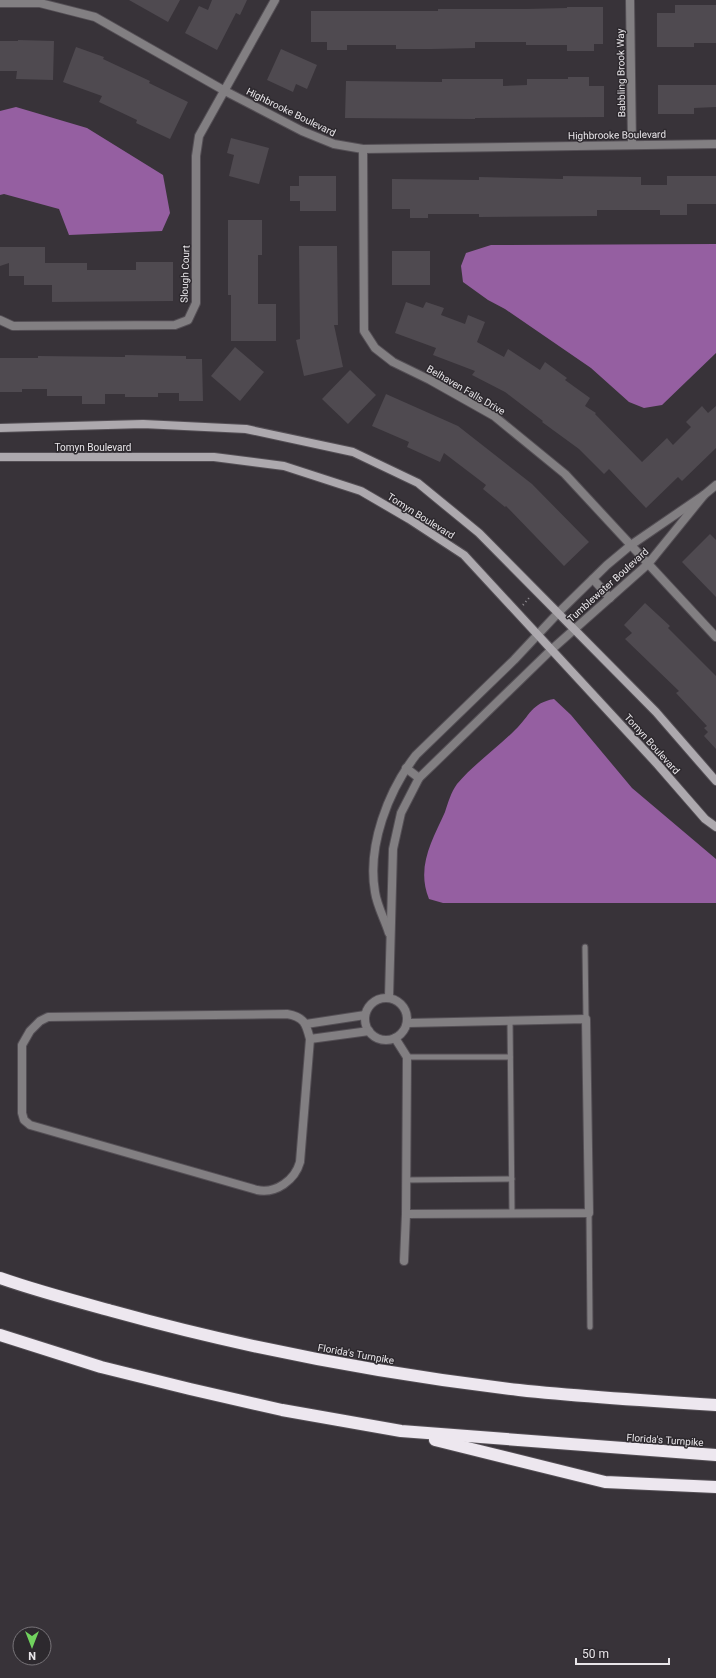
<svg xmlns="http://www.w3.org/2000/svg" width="716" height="1678" viewBox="0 0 716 1678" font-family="Roboto,sans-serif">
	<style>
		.water { fill: #955fa1 }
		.building { fill: #4f4a50 }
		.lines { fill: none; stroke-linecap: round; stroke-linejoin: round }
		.lane-casing { stroke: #544f55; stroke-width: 7 }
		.street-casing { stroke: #544f55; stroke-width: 10 }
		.secondary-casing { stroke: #544f55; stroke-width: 10 }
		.highway-casing { stroke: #544f55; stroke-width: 14 }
		.path { stroke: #938f94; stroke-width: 2; stroke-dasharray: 1 3; stroke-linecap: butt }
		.lane { stroke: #827f82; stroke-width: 5 }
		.street { stroke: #827f82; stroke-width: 8 }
		.secondary { stroke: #ada9ae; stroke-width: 8 }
		.highway { stroke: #ede7ef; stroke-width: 12 }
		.labels { text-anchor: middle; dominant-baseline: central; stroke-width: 3; stroke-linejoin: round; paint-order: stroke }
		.street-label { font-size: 10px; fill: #e8e5e9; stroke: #2d292e }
	</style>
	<rect width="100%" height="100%" fill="#383339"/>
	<!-- water -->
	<g class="water">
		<path d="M16,107L87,128L163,175L170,213L162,231L69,235L59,209L4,194L0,195V111Z"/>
		<path d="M716,244V353L662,405L644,408L629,402L591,368L505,309L488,300L463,282L461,266L466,253L491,245Z"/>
		<path d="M554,699L571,715L632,788L716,859V903H443L429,899C416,867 432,841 445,812C448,803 451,792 457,784C474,764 496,749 515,730C530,716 531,703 554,699Z"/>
	</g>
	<!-- building -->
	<g class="building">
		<path d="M129,0H180L168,22Z"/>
		<path d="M212,0H247L240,15L236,13L217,50L185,33L199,6L208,10Z"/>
		<path d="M675,5H716V43H694V47H657V13H675Z"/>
		<path d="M567,7H603V44H594V51H567V45H526V42H475V48L432,49H396V45H347V50H327V42H311V11H438V9H526L567,8Z"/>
		<path d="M18,40L54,41L53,80L16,79L17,71H0V41H18Z"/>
		<path d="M76,47L104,57L103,59L150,81L149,83L188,102L170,139L136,123L137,120L99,102L102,96L63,82Z"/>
		<path d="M281,49L317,65L307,89L296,84L293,92L267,80Z"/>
		<path d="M568,77H589V86H604V117L475,118V119L345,118L346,81L442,82V79H503V86L527,85V79H568Z"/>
		<path d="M658,85H716V107L694,108V114H658Z"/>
		<path d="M231,138L269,148L259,184L229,176L234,155L227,153Z"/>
		<path d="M299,176H336V211H300V201H290V186H299Z"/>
		<path d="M563,176L641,177V185H667V176H716V204H687V215H660V210H597V216L479,217V214H428V218H410V209H392V179L479,180V177L563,179Z"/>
		<path d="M228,220H262V255H258V304H276V341H231V295H228Z"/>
		<path d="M299,246H337L338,325H334L343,367L304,376L296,340L300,339Z"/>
		<path d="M0,247H45V263H87V270H136V262H173V301L52,302V285H24V276H9V263L0,266Z"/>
		<rect x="392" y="251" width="38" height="34"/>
		<path d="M406,302L423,308L426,302L444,308L441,315L465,324L468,315L485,322L477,342L504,357L508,349L540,370L545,362L567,378L565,380L590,398L585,406L596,413L595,414L642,462L667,438L673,445L691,427L686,422L702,406L708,413L716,406V448L682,481L678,477L646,508L609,469L604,474L579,449L542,422L543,421L505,392L472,375L475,371L433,355L436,348L395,333Z"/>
		<path d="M235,347L264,372L240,401L211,376Z"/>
		<path d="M125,355L186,356V359H202L203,401H179V393H158V397H125V394H105V404H82V396H47V389H22V392H0V358H38V356L125,357Z"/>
		<path d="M350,370L376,395L348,424L322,399Z"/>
		<path d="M386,394L458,426L532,484L589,542L564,566L506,506L505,507L483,489L486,485L444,453L440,462L407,447L409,442L372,426Z"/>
		<path d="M710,534L716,540V597L682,562Z"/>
		<path d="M645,603L670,626L668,628L716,676V749L704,736L708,732L704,728L707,726L676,693L679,691L625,639L632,633L624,625Z"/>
	</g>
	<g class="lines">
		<defs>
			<g id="lane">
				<path d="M585,947L586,1019"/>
				<path d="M510,1021L512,1214"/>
				<path d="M407,1057H510"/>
				<path d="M406,1180L512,1179"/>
				<path d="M589,1213L590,1327"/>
			</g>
			<g id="street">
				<path d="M630,0L632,145"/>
				<path d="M0,3H40L95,17L225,91L302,131L334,144L363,149L716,144"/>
				<path d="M363,149L364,331L375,348L393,362L430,380L494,416L565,474L716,637"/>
				<path d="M0,320L13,326L175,325L188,320L196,303V156L199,136L275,0"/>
				<path d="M593,579L610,598"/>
				<path d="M406,768L419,778"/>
				<path d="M389,933C385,920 377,906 375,892C367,846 388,791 416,755L514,660L558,613L607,565L631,545L704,495L716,485"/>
				<path d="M389,997L393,849L401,813L419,778L551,650L648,564L704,495"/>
				<circle cx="386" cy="1019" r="21"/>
				<path d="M287,1014C304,1017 306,1023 310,1039L300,1162C295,1180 276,1194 257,1190L30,1125L24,1120L22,1113V1045L30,1031L40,1021L48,1017Z"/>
				<path d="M306,1024L365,1015"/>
				<path d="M395,1038L407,1057L406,1214L404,1261"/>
				<path d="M310,1039L369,1031"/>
				<path d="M406,1214L589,1213L586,1019L408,1023"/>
			</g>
			<g id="secondary">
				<path d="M0,428L143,424L246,429L353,452L418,483L479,533L656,712L716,781"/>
				<path d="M0,457H214L284,466L361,491L409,519L464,555L658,765L705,819L716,827"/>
			</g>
			<g id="highway">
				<path d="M0,1278C37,1291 75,1301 112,1311C245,1348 382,1374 519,1390C584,1397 650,1401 716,1405"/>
				<path d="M0,1335L101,1367L190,1389L282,1410L401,1431L716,1455"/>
				<path d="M435,1440L605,1482L716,1487"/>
			</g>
		</defs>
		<!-- lane casing -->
		<use href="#lane" class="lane-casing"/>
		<!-- street casing -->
		<use href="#street" class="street-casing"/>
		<!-- secondary casing -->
		<use href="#secondary" class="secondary-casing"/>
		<!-- highway casing -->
		<use href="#highway" class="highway-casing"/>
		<!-- path -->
		<path class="path" d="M523,605L529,598"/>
		<!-- lane -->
		<use href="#lane" class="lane"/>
		<!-- street -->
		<use href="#street" class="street"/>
		<!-- secondary -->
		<use href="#secondary" class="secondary"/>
		<!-- highway -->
		<use href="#highway" class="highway"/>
	</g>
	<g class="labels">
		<!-- street labels -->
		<g class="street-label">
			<text transform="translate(621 73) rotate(-91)">Babbling Brook Way</text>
			<text transform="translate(291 112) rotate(26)">Highbrooke Boulevard</text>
			<text transform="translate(617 135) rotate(-1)">Highbrooke Boulevard</text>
			<text transform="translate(185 274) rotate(-88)">Slough Court</text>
			<text transform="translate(466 390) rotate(30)">Belhaven Falls Drive</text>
			<text x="93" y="447">Tomyn Boulevard</text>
			<text transform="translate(421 516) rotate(32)">Tomyn Boulevard</text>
			<text transform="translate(608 585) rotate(-42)">Tumblewater Boulevard</text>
			<text transform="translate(652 744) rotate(48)">Tomyn Boulevard</text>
			<text transform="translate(356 1354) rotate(10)">Florida's Turnpike</text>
			<text transform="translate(665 1440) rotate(4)">Florida's Turnpike</text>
		</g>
	</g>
	<!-- north arrow -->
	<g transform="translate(32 1646) rotate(180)"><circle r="19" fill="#2d292e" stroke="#787479"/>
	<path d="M0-3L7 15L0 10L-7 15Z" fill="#71d25e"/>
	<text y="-6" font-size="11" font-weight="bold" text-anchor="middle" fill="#e8e5e9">N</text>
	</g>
	<!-- scale -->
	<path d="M576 1658v6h93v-6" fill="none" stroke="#e8e5e9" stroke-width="2"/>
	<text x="582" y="1658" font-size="12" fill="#e8e5e9" stroke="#2d292e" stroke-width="3" paint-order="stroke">50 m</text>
</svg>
